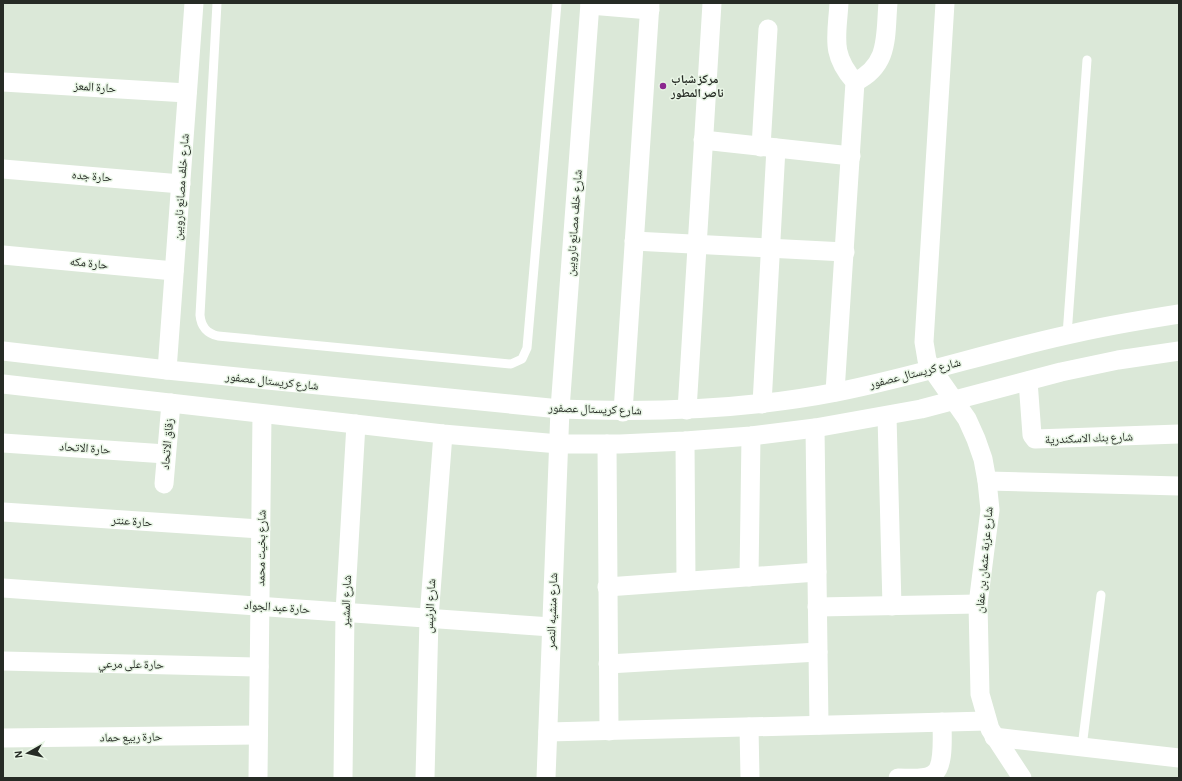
<svg xmlns="http://www.w3.org/2000/svg" width="1182" height="781" viewBox="0 0 1182 781" font-family="'Alegreya Sans','Noto Naskh Arabic',sans-serif">
	<style>
		.lines { fill: none; stroke-linecap: round; stroke-linejoin: round }
		.lane { stroke: #fff; stroke-width: 9 }
		.street { stroke: #fff; stroke-width: 19 }
		.poi-dot { fill: #8b278f; stroke: #e8f5e5; stroke-width: 1.5 }
		.labels { text-anchor: middle; dominant-baseline: central; stroke-width: 3; stroke-linejoin: round; paint-order: stroke }
		.poi-label { font-size: 12px; font-weight: bold; fill: #262b25; stroke: #e8f5e5; text-anchor: start }
		.street-label { font-size: 12px; fill: #262b25; stroke: #e8f5e5 }
	</style>
	<rect width="100%" height="100%" fill="#dbe8d8"/>
	<g class="lines">
		<!-- lane -->
		<g class="lane">
			<path d="M217,3L200,315C201,326 206,333 218,336L511,364L522,359L527,348L557,3"/>
			<path d="M1067,335L1087,60"/>
			<path d="M1082,747L1101,595"/>
		</g>
		<!-- street -->
		<g class="street">
			<path d="M945,3L924,342L927,360L932,369L967,419L976,439L983,459L987,481L990,510L978,604L980,694L990,729L1022,778"/>
			<path d="M590,5L650,10"/>
			<path d="M3,82L187,93"/>
			<path d="M855,82C890,65 885,36 888,3"/>
			<path d="M703,140L851,156"/>
			<path d="M761,147L768,29"/>
			<path d="M3,169L181,184"/>
			<path d="M634,241L845,252"/>
			<path d="M3,255L174,271"/>
			<path d="M3,351L167,370L560,409C653,413 745,410 837,392C914,377 990,352 1067,335C1104,326 1141,320 1179,314"/>
			<path d="M167,370L194,3"/>
			<path d="M1028,381L1032,435L1035,439L1179,434"/>
			<path d="M3,384L443,434L559,444H620L685,441L751,436L815,428L921,409L1061,372L1118,360L1179,351"/>
			<path d="M835,392L855,82C830,54 837,37 839,3"/>
			<path d="M762,404L776,148"/>
			<path d="M687,410L712,3"/>
			<path d="M623,412L650,3"/>
			<path d="M887,416L892,606"/>
			<path d="M815,428L819,725"/>
			<path d="M685,441L686,581"/>
			<path d="M3,443L166,454"/>
			<path d="M607,444L609,731"/>
			<path d="M987,481L1179,486"/>
			<path d="M164,484L171,403"/>
			<path d="M3,512L261,529"/>
			<path d="M749,577L751,436"/>
			<path d="M607,587L817,572"/>
			<path d="M3,588L551,627"/>
			<path d="M817,607L978,604"/>
			<path d="M3,661L259,667"/>
			<path d="M608,664L818,652"/>
			<path d="M749,727L750,778"/>
			<path d="M548,732L987,721"/>
			<path d="M994,737L1179,758"/>
			<path d="M3,738L258,735"/>
			<path d="M258,778L262,414"/>
			<path d="M343,778L345,612L356,424"/>
			<path d="M425,778L429,618L443,434"/>
			<path d="M546,778L560,409L590,3"/>
			<path d="M898,778C908,778 923,780 932,775C945,769 942,735 942,722"/>
		</g>
	</g>
	<!-- markers -->
	<circle class="poi-dot" cx="663" cy="86" r="4"/>
	<g class="labels">
		<!-- poi labels -->
		<g class="poi-label">
			<text x="671" y="79">مركز شباب<tspan x="671" dy="14">ناصر المطور</tspan></text>
		</g>
		<!-- street labels -->
		<g class="street-label">
			<text transform="translate(95 87) rotate(4)">حارة المعز</text>
			<text transform="translate(92 176) rotate(5)">حارة جده</text>
			<text transform="translate(181 187) rotate(-86)">شارع خلف مصانع ناروبين</text>
			<text transform="translate(574 223) rotate(-86)">شارع خلف مصانع ناروبين</text>
			<text transform="translate(89 263) rotate(6)">حارة مكه</text>
			<text transform="translate(915 373) rotate(-14)">شارع كريستال عصفور</text>
			<text transform="translate(272 381) rotate(6)">شارع كريستال عصفور</text>
			<text transform="translate(595 409) rotate(2)">شارع كريستال عصفور</text>
			<text transform="translate(1089 438) rotate(-2)">شارع بنك الاسكندرية</text>
			<text transform="translate(167 444) rotate(-85)">زقاق الاتحاد</text>
			<text transform="translate(85 448) rotate(4)">حارة الاتحاد</text>
			<text transform="translate(132 521) rotate(4)">حارة عنتر</text>
			<text transform="translate(261 548) rotate(-89)">شارع بخيت محمد</text>
			<text transform="translate(984 560) rotate(-85)">شارع عزبة عثمان بن عفان</text>
			<text transform="translate(346 601) rotate(-88)">شارع المشير</text>
			<text transform="translate(430 606) rotate(-87)">شارع الرئيس</text>
			<text transform="translate(277 607) rotate(4)">حارة عبد الجواد</text>
			<text transform="translate(552 611) rotate(-88)">شارع منشيه النصر</text>
			<text transform="translate(131 664) rotate(1)">حارة على مرعي</text>
			<text transform="translate(131 737) rotate(-1)">حارة ربيع حماد</text>
		</g>
	</g>
	<!-- border -->
	<rect width="1182" height="781" fill="none" stroke="#262b25" stroke-width="8"/>
	<!-- north arrow -->
	<g transform="translate(28 753) rotate(262)" stroke="#e8f5e5" stroke-width="3" paint-order="stroke">
	<path d="M0-3L7 15L0 10L-7 15Z" fill="#262b25"/>
	<text y="-6" font-size="11" font-weight="bold" text-anchor="middle" fill="#262b25">N</text>
	</g>
</svg>
